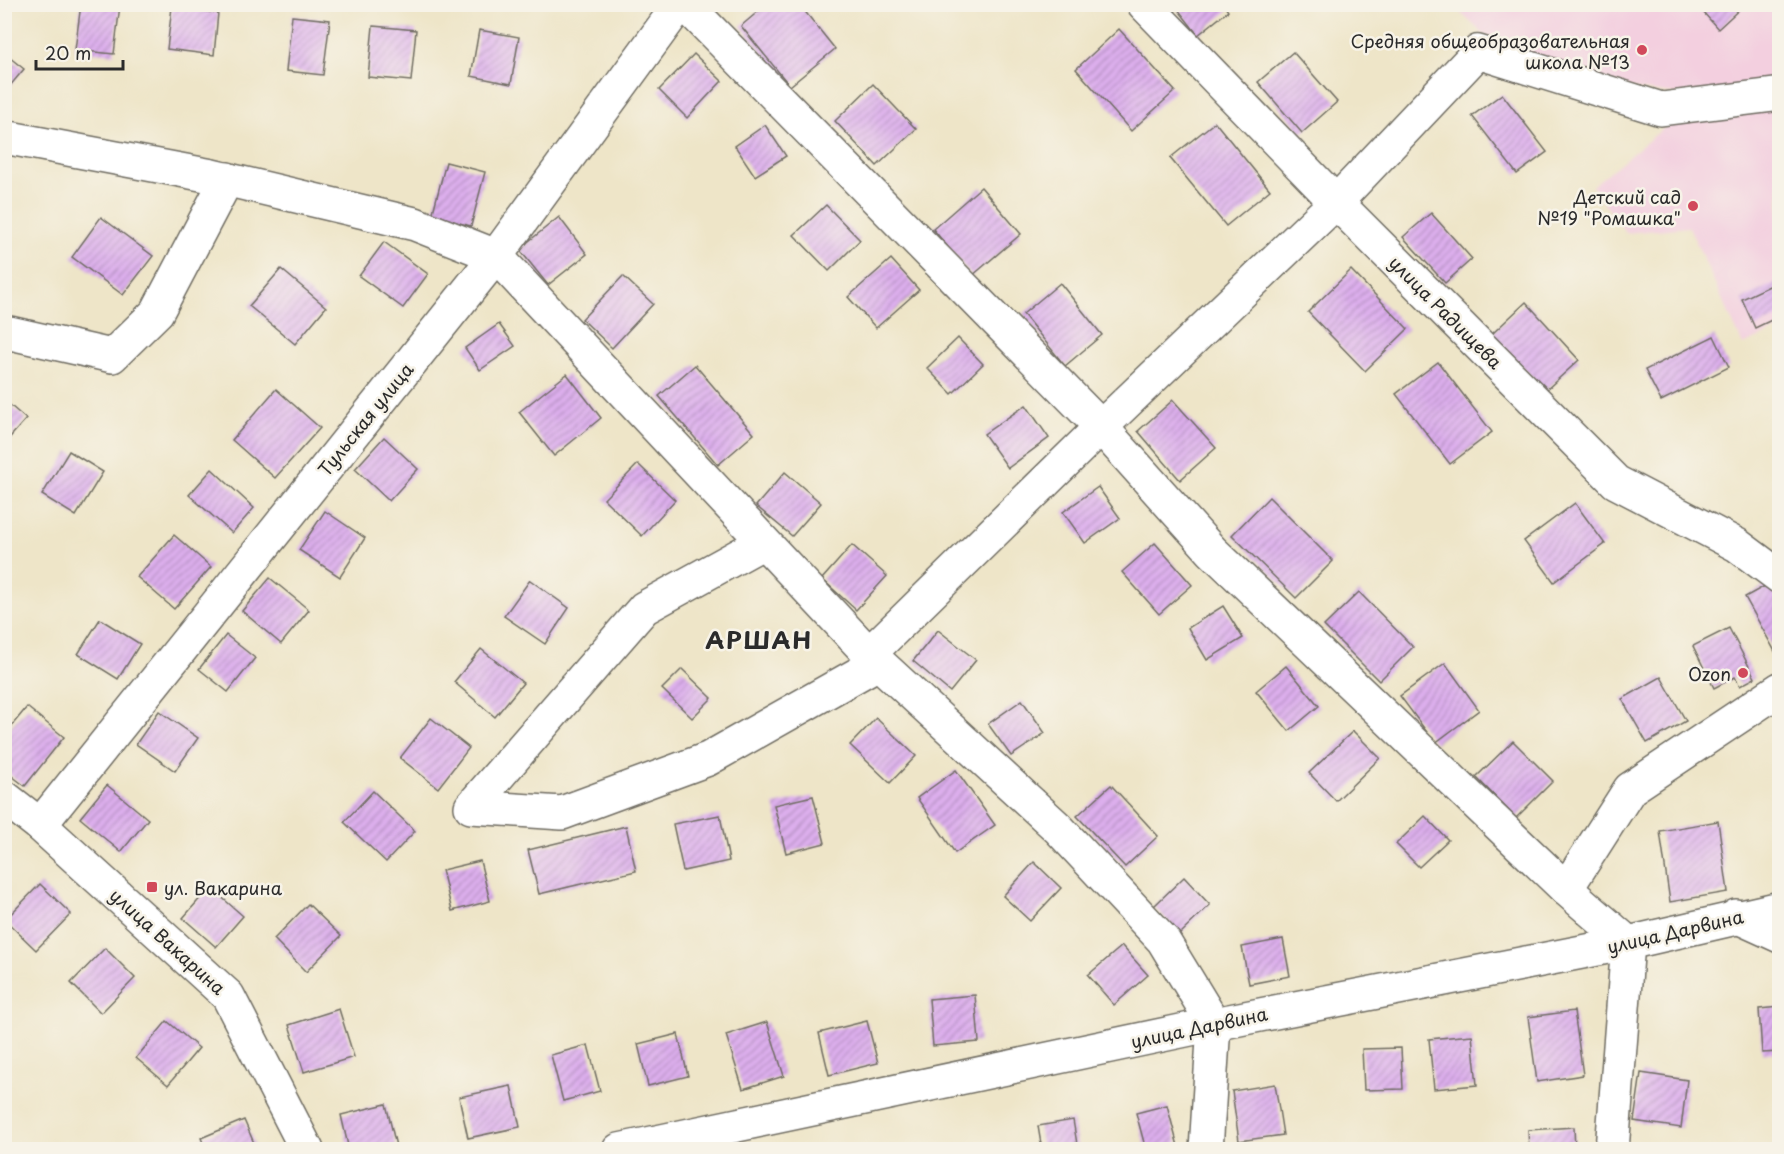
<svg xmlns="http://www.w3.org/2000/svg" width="1784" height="1154" viewBox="0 0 1784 1154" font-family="'Playpen Sans',sans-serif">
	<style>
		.built { fill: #f3cfdf }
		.building { fill: url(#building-hatch) }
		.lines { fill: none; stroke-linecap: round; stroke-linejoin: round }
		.minor-casing { stroke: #6f6c62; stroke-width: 36 }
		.minor { stroke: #fff; stroke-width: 33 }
		.poi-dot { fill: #d1495b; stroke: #f7f3e8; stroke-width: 2 }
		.labels { text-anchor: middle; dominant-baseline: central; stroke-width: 5; stroke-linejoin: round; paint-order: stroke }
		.poi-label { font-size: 18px; fill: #2b2b2b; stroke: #f7f3e8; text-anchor: end }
		.street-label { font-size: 18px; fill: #2b2b2b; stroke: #f7f3e8 }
		.district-label { font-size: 24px; font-weight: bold; letter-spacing: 1.5px; fill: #2b2b2b; stroke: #f7f3e8 }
	</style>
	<defs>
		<pattern id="building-hatch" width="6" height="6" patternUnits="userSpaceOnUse" patternTransform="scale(1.5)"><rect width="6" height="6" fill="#ddafed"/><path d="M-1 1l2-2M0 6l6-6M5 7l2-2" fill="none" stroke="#b38fc0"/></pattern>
	</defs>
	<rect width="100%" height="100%" fill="#f7f3e8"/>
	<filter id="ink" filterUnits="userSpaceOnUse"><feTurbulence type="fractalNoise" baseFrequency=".0167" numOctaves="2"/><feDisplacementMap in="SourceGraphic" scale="12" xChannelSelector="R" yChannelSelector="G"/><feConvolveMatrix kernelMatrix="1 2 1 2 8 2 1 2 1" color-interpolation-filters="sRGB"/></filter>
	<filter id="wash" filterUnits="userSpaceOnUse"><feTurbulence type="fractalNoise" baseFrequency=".008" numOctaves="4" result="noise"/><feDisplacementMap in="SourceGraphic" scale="24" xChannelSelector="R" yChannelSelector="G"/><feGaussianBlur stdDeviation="1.35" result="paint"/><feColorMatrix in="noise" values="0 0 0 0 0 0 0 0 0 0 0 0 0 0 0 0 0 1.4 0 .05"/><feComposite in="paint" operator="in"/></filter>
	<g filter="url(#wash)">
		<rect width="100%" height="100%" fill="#eee5c8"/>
		<!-- built -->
		<g class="built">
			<path d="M1452,5H1779V83L1688,96L1596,84L1490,40Z"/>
			<path d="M1779,101V329L1743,345L1689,227L1626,233L1592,186L1680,115Z"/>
		</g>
		<g id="blocks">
			<!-- building -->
			<g class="building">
				<path d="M81,4L120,5L114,54L75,50Z"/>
				<path d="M767,4H799L835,49L790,86L741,26Z"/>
				<path d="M1174,4H1223L1228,11L1198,35Z"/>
				<path d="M1696,4H1745L1718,29Z"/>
				<path d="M172,7L218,13L214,55L167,49Z"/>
				<path d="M292,16L330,20L323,75L286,71Z"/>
				<path d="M373,26L416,30L411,81L368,77Z"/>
				<path d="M1119,29L1175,91L1131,131L1076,69Z"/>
				<path d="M479,30L519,37L511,84L471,76Z"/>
				<path d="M1293,52L1337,102L1302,133L1258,82Z"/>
				<path d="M4,53L24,69L4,93Z"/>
				<path d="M694,54L722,81L687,118L659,90Z"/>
				<path d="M873,84L916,129L877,166L835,121Z"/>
				<path d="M1502,94L1547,152L1517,174L1472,116Z"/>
				<path d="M1215,122L1270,190L1226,226L1170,158Z"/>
				<path d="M765,125L786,156L755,176L735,146Z"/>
				<path d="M446,162L485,172L471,226L432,216Z"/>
				<path d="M981,187L1021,234L972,276L933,229Z"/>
				<path d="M826,205L860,240L829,271L794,235Z"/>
				<path d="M1431,213L1472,259L1445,283L1403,237Z"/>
				<path d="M101,217L153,256L123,295L72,257Z"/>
				<path d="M559,217L587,254L548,285L519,249Z"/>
				<path d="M384,242L428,274L403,308L359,276Z"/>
				<path d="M891,259L919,290L876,328L848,297Z"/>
				<path d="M281,269L326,307L295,344L249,306Z"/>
				<path d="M1351,270L1408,329L1365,371L1308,312Z"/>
				<path d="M623,276L653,304L612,348L582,319Z"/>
				<path d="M1780,281V316L1755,328L1742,299Z"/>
				<path d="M1060,283L1102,335L1065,366L1023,314Z"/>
				<path d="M1526,302L1579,360L1545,391L1492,334Z"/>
				<path d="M499,324L515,346L480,370L465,348Z"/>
				<path d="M1714,336L1729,367L1661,401L1645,370Z"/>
				<path d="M958,338L983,364L952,394L927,368Z"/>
				<path d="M1438,362L1492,432L1450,464L1396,394Z"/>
				<path d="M695,365L754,434L718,465L659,396Z"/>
				<path d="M567,374L601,418L554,456L519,412Z"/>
				<path d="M276,389L320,428L275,478L232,440Z"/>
				<path d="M4,400L26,419L4,444Z"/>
				<path d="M1173,400L1216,448L1180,480L1138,431Z"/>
				<path d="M1026,405L1049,438L1008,468L984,434Z"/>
				<path d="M384,437L418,469L389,501L355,469Z"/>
				<path d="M69,451L103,472L76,516L42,495Z"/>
				<path d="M638,464L675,500L642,536L604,499Z"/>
				<path d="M212,469L254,508L232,533L189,495Z"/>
				<path d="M785,472L821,503L792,536L756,506Z"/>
				<path d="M1098,487L1120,518L1085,543L1063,512Z"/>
				<path d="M1269,497L1333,561L1296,598L1232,535Z"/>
				<path d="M1575,503L1605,544L1554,582L1524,541Z"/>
				<path d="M325,511L365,538L340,577L299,550Z"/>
				<path d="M174,535L211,567L174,609L137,577Z"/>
				<path d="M1155,543L1192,585L1159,614L1122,572Z"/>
				<path d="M852,545L887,576L856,610L822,579Z"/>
				<path d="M270,578L309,610L281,644L242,611Z"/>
				<path d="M530,580L569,608L545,644L504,616Z"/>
				<path d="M1774,581L1780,591V654L1777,655L1745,597Z"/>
				<path d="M1359,592L1413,647L1379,681L1324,626Z"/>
				<path d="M1223,606L1243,638L1207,660L1188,628Z"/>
				<path d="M100,619L140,644L118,679L78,654Z"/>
				<path d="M1729,628L1755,678L1740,686L1735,677L1714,688L1693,646Z"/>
				<path d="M938,630L976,660L950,692L913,661Z"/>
				<path d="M226,635L255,658L228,692L199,669Z"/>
				<path d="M481,649L523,683L495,717L454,682Z"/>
				<path d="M1445,663L1479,710L1435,743L1400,696Z"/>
				<path d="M1286,666L1319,706L1289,731L1256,691Z"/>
				<path d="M682,669L712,698L692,718L662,689Z"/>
				<path d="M1661,677L1686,721L1647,743L1622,699Z"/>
				<path d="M1022,700L1045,733L1011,756L988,724Z"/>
				<path d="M27,707L64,737L25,786L4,770V735Z"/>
				<path d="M159,711L198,738L175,771L136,744Z"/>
				<path d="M431,718L469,748L438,788L400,758Z"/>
				<path d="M876,718L916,756L890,783L850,745Z"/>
				<path d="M1353,731L1380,758L1336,801L1309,773Z"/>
				<path d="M1513,741L1553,781L1516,818L1476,777Z"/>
				<path d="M956,770L995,825L955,853L917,798Z"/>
				<path d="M107,785L148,819L121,852L80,818Z"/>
				<path d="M1111,785L1158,836L1125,867L1077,816Z"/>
				<path d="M373,791L415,831L386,862L344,822Z"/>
				<path d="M813,796L825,843L786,853L774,805Z"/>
				<path d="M720,815L729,861L683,871L673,824Z"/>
				<path d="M1425,816L1448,840L1419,867L1396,844Z"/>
				<path d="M1718,821L1728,892L1670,902L1660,831Z"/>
				<path d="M626,826L636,871L539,894L528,850Z"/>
				<path d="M480,861L490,901L452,911L442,870Z"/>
				<path d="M1034,862L1061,888L1030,921L1003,896Z"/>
				<path d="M1184,877L1210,905L1180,934L1154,906Z"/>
				<path d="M40,884L71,914L36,950L5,920Z"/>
				<path d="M210,887L243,916L216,947L183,918Z"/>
				<path d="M308,904L341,936L306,972L274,939Z"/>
				<path d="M1283,939L1290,976L1249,984L1242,947Z"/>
				<path d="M1122,946L1148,975L1114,1005L1088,975Z"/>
				<path d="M105,948L135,978L101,1013L71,983Z"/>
				<path d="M975,995L979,1042L933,1046L929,999Z"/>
				<path d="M1780,1007V1052L1762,1053L1759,1009Z"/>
				<path d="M339,1009L354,1057L304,1072L289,1025Z"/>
				<path d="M1574,1011L1583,1075L1537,1082L1528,1017Z"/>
				<path d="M167,1021L199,1048L168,1085L136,1058Z"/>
				<path d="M867,1021L878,1063L829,1075L819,1033Z"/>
				<path d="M767,1022L784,1076L743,1089L726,1035Z"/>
				<path d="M678,1034L688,1076L648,1086L638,1044Z"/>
				<path d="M1472,1035L1477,1085L1434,1089L1429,1039Z"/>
				<path d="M588,1045L600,1091L563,1101L551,1055Z"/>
				<path d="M1401,1048L1403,1089L1364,1090L1362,1049Z"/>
				<path d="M1641,1073L1687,1080L1681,1128L1634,1121Z"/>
				<path d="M1275,1084L1283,1135L1239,1141L1232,1091Z"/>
				<path d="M511,1086L520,1127L468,1138L459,1097Z"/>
				<path d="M386,1104L396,1146L379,1150H349L341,1115Z"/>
				<path d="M1167,1105L1179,1150H1146L1136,1113Z"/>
				<path d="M244,1120L257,1150H206L201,1138Z"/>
				<path d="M1073,1120L1078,1150H1042L1038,1126Z"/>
				<path d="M1574,1127L1575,1150H1529L1528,1130Z"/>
			</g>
		</g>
	</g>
	<g filter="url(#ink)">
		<use href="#blocks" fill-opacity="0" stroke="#6f6c62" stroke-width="1.5"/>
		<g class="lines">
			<defs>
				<g id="minor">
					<path d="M685,4L1101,427L1212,551L1566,889L1628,943"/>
					<path d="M1144,4L1336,202L1616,482L1737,545L1780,577"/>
					<path d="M4,137L212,176L415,224L496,256L869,654L1058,828L1163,940L1214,1024L1206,1150"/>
					<path d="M10,333L112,356L157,312L227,179"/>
					<path d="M762,543L644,608L471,807L562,813L708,759L878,663"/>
					<path d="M869,654L1101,427L1336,202L1478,52L1661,109L1774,95"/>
					<path d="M4,797L40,825L228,996L307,1150"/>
					<path d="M40,825L496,256L680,4"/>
					<path d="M1566,889L1630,789L1780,689"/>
					<path d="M1736,916L1780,936"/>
					<path d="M619,1150L1214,1024L1628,943L1780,908"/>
					<path d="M1612,1150L1628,943"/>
				</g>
			</defs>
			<!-- minor casing -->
			<use href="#minor" class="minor-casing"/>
			<!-- minor -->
			<use href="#minor" class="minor"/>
		</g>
	</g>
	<!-- markers -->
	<g class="poi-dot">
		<circle cx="1642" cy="50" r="6"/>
		<circle cx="1693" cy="206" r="6"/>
		<circle cx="1743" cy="673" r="6"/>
		<rect x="146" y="881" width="12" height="12" rx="3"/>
	</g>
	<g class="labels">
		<!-- poi labels -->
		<g class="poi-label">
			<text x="1630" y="40">Средняя общеобразовательная<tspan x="1630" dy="21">школа №13</tspan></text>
			<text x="1681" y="196">Детский сад<tspan x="1681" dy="21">№19 "Ромашка"</tspan></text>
			<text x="1731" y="673">Ozon</text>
			<text x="164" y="887" text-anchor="start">ул. Вакарина</text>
		</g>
		<!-- street labels -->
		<g class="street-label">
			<text transform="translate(1446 312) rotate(45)">улица Радищева</text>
			<text transform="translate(365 419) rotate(-51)">Тульская улица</text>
			<text transform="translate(1675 931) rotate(-13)">улица Дарвина</text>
			<text transform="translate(168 941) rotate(42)">улица Вакарина</text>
			<text transform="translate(1199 1027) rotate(-12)">улица Дарвина</text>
		</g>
		<!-- district labels -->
		<g class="district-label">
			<text x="759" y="639">АРШАН</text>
		</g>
	</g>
	<!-- margin -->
	<rect width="1784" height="1154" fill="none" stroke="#f7f3e8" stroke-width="24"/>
	<!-- scale -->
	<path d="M36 60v9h87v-9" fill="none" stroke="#2b2b2b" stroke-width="3"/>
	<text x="45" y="60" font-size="18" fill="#2b2b2b" stroke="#f7f3e8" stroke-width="4.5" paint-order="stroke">20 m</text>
</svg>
